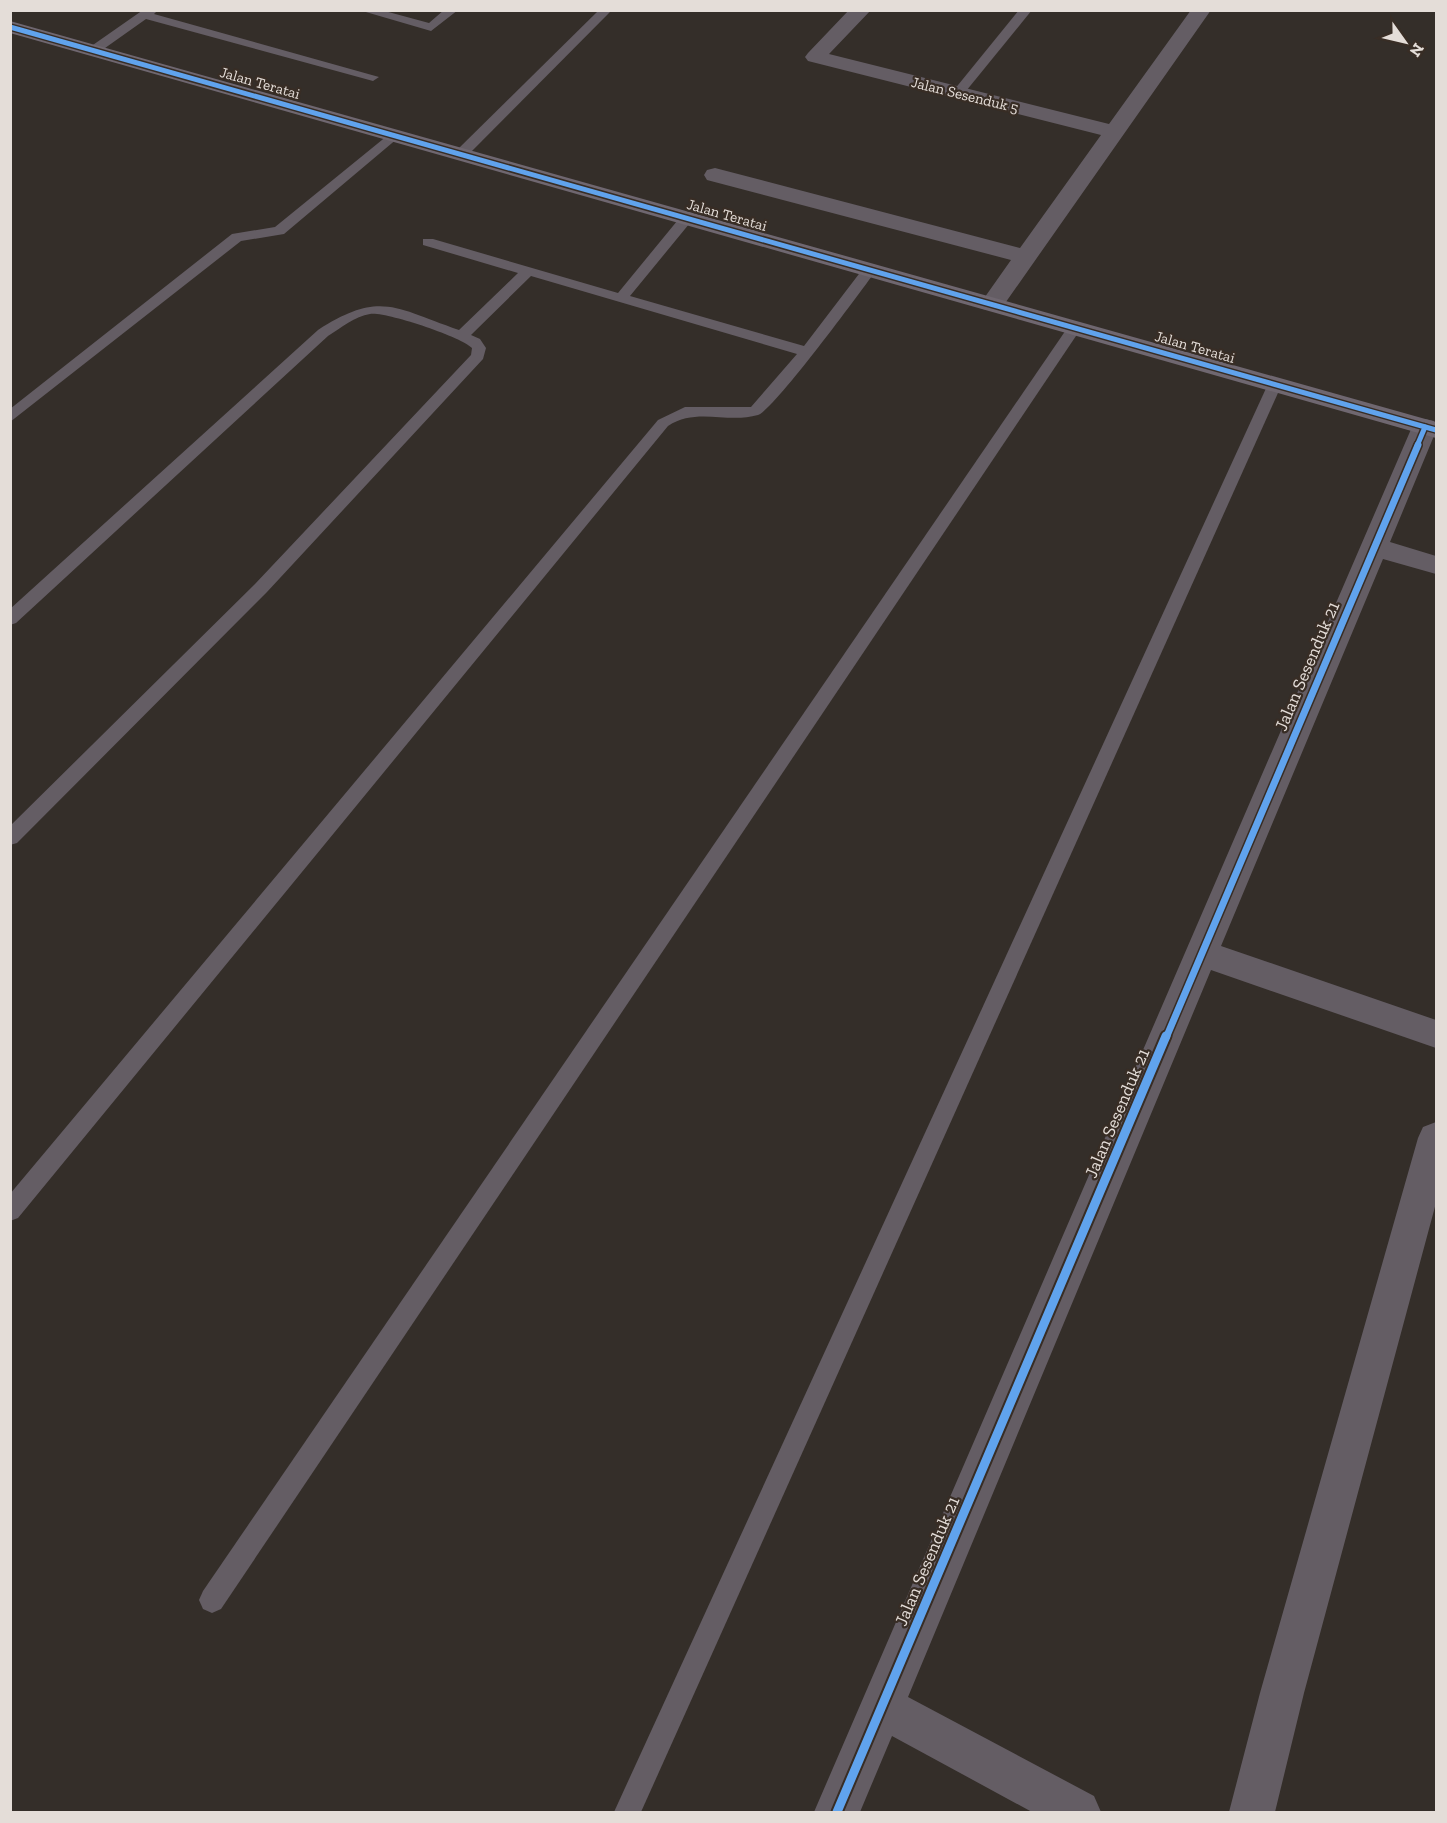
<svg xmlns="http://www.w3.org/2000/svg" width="1447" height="1823" viewBox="0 0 1447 1823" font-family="'Zilla Slab',serif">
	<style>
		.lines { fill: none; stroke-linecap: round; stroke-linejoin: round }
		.lane { fill: #645d64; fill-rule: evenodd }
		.street { fill: #645d64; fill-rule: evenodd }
		.secondary { fill: #6f6770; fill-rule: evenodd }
		.cycleway-far2-casing { stroke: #382d25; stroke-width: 8 }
		.cycleway-far1-casing { stroke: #382d25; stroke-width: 10 }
		.cycleway-casing { stroke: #382d25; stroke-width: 13 }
		.cycleway-far2 { stroke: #60a3ed; stroke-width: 5 }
		.cycleway-far1 { stroke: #60a3ed; stroke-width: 7 }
		.cycleway { stroke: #60a3ed; stroke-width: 9 }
		.labels { text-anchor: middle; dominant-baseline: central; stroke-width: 4.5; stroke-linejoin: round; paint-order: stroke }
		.far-street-label { font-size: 15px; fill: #e4ddd8; stroke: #382d25 }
		.street-label { font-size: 18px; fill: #e4ddd8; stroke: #382d25 }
	</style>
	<rect width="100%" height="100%" fill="#342e29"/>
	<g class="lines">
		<!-- lane -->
		<g class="lane">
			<path d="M143,10H158L154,14L379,77L373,81L146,19L98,53H90V47Z"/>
			<path d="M359,10H381L429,23L444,10H458L431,31Z"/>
			<path d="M599,10H612L466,157H456V151Z"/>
			<path d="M1019,10H1032L962,96H954V90Z"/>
			<path d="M393,131L399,135L398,138L284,234L241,241L10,422V409L232,234L275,227Z"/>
			<path d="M687,214L694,218L630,296L804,346L865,266L870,265L877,269C862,290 773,411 758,415C727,424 697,407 668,426L18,1218L10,1221V1194L658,420L685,407H751L797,354L531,276L471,335L480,339L486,348L483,359L267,592L17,843L10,845V826L255,584L471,355L472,348C462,337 384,311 370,314C355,316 341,328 328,336L16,623L10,625V609L318,330C380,290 395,308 459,330L518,273L423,245V239H433L618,293L682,215Z"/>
			<path d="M1075,323L1082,327L221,1609L212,1613L203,1609L199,1600L203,1591L1068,327Z"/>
			<path d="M1275,379L1282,384L641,1812H614L1268,384Z"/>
		</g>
		<!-- street -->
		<g class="street">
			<path d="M849,10H871L829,54L1109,124L1191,10H1211L1001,309L992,311L983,309L980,304L1011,260L707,180L704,175L707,170L715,168L1020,248L1101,135L808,61L805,57L808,53Z"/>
			<path d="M1425,419L1434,421L1436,431L1390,542L1436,556V574L1383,559L1221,946L1436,1020V1048L1211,970L908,1697L1094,1796L1101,1812H1032L892,1736L860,1812H814L1412,427L1416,421Z"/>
			<path d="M1436,1122V1203L1304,1693L1275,1812H1229L1260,1693L1418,1138L1423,1127Z"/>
		</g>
		<!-- secondary -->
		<path class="secondary" d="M10,21L1436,422V438L10,33Z"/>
		<defs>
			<g id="cycleway-far2">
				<path d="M10,27L1436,430"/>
				<path d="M1417,446L1425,427"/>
			</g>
			<path id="cycleway-far1" d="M1166,1038L1418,445"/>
			<path id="cycleway" d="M837,1812L1166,1036"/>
		</defs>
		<!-- cycleway-far2 casing -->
		<use href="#cycleway-far2" class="cycleway-far2-casing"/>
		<!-- cycleway-far1 casing -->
		<use href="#cycleway-far1" class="cycleway-far1-casing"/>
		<!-- cycleway casing -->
		<use href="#cycleway" class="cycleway-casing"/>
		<!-- cycleway-far2 -->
		<use href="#cycleway-far2" class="cycleway-far2"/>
		<!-- cycleway-far1 -->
		<use href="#cycleway-far1" class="cycleway-far1"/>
		<!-- cycleway -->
		<use href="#cycleway" class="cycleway"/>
	</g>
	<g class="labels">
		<!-- far-street labels -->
		<g class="far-street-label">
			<text transform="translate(260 83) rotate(16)">Jalan Teratai</text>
			<text transform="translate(965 95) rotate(14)">Jalan Sesenduk 5</text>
			<text transform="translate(727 215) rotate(16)">Jalan Teratai</text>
			<text transform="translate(1195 347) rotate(16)">Jalan Teratai</text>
		</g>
		<!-- street labels -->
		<g class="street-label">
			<text transform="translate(1307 666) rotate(-67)">Jalan Sesenduk 21</text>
			<text transform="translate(1117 1113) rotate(-67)">Jalan Sesenduk 21</text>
			<text transform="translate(927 1561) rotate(-67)">Jalan Sesenduk 21</text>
		</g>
	</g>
	<!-- border -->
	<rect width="1447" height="1823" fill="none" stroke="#e4ddd8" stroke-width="24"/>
	<!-- north arrow -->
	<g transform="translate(1405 42) rotate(124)" stroke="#382d25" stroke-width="4.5" paint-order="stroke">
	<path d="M0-4.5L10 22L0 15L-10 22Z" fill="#e4ddd8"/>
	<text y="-9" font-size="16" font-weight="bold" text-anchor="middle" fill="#e4ddd8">N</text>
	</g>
</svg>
